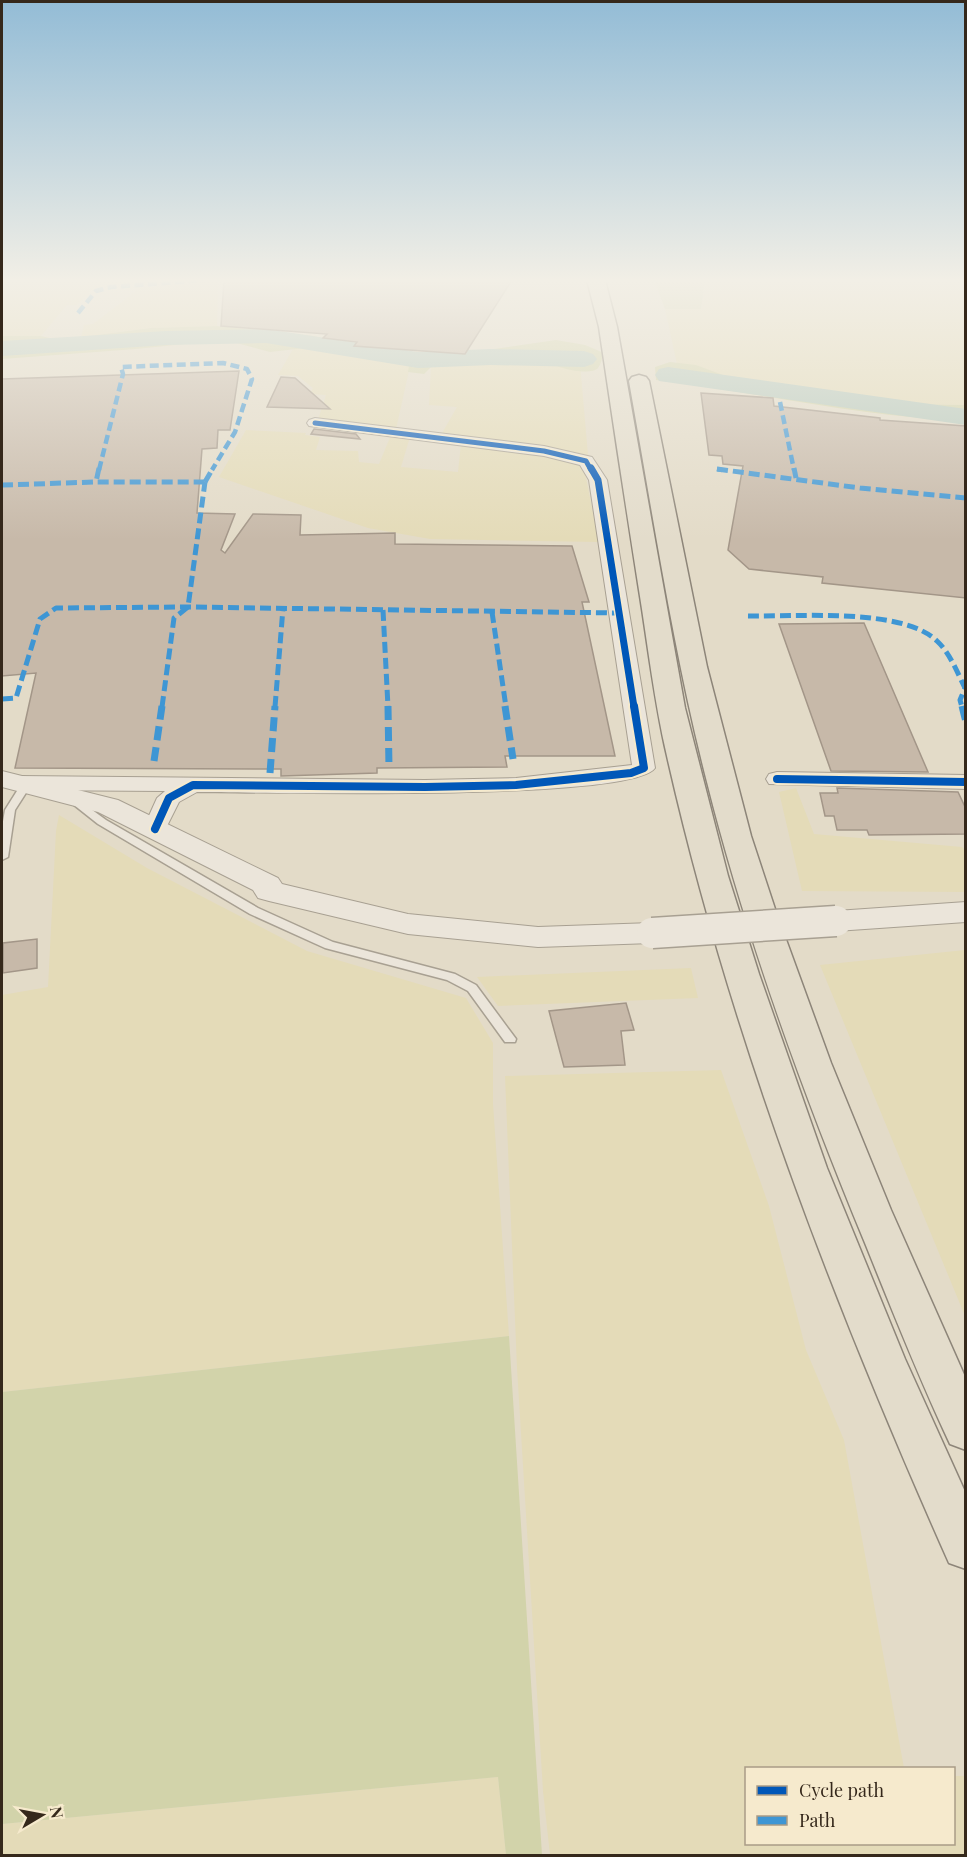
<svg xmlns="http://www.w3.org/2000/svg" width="967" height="1857" viewBox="0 0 967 1857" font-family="'Playfair Display',serif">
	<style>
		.farmland { fill: #e4dbb8 }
		.green { fill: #d2d3aa }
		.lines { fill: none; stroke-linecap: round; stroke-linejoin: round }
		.river { fill: #b5c8bc; fill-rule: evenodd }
		.building { fill: #c7b9a9; stroke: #a39688; stroke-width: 1.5 }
		.service-casing { stroke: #a8a092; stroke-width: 3 }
		.minor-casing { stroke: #a8a092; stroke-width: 2 }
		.tertiary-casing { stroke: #a8a092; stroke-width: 2 }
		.primary-casing { stroke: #8d8579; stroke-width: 3 }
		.service { fill: #ebe5da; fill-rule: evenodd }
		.minor { fill: #ebe5da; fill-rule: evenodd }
		.tertiary { fill: #ebe5da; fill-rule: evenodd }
		.primary { fill: #e3dccb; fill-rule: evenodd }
		.tertiary-bridge-casing { stroke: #a8a092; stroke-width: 33; stroke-linecap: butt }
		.tertiary-bridge { stroke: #ebe5da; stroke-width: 30 }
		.quiet-far2 { stroke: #3e96d4; stroke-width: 4.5; stroke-dasharray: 9 4.5; stroke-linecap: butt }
		.quiet-far1 { stroke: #3e96d4; stroke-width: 5; stroke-dasharray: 11 5; stroke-linecap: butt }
		.quiet { stroke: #3e96d4; stroke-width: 7; stroke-dasharray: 14 7; stroke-linecap: butt }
		.cycleway-far2-casing { stroke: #f6eacd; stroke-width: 8 }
		.cycleway-far1-casing { stroke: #f6eacd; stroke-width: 10 }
		.cycleway-casing { stroke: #f6eacd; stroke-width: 12 }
		.cycleway-far2 { stroke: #0057b8; stroke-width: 5 }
		.cycleway-far1 { stroke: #0057b8; stroke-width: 7 }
		.cycleway { stroke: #0057b8; stroke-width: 8 }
	</style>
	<rect width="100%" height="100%" fill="#e3dbc8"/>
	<!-- farmland -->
	<g class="farmland">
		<path d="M2,280H185L99,287L91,291L77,305H67L41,336H2Z"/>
		<path d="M705,280H965V405L891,404L678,369L665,309H701Z"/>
		<path d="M218,281L217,326L151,328L81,337L84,325L93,324L140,288Z"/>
		<path d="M305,348L410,366L396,429L318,420L326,395L310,394L313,388L298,376L278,375L293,349Z"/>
		<path d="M514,361L580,363L588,455L441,435L457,407L429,405L431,367Z"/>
		<path d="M246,430L306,433L305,435L320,437L316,450L358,451L359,462L379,464L391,435L410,437L401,467L458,472L461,444L583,463L599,542L430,539L368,528L219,477Z"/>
		<path d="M796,788L814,834L962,847L965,850V892L802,891L779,792Z"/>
		<path d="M59,815L147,868L307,951L466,998L493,1043V1104L509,1336L2,1392V995L48,987L56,831Z"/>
		<path d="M965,950H966L965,1316L820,965Z"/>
		<path d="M691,968L698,998L498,1006L477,977Z"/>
		<path d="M721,1070L769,1206L806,1350L844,1440L904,1768H746V1844H954V1776H965V1855H550L543,1791L517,1368L505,1076Z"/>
		<path d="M498,1777L506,1855L2,1856V1824Z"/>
	</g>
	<!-- green -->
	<g class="green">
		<path d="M654,280H705L701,309H665Z"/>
		<path d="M217,326L314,336L361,348L444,356H470L487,350L556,340L585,345L604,353C602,358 601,364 598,368C591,376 557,369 551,362L514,361L431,367L424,374L408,372L409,366L305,348L270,352L233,342L194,343L136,349L2,359V336H41L58,340L151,328Z"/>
		<path d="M670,362L696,365L731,378L891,404L965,405V420C861,418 759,392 656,380L655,367Z"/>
		<path d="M509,1336L542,1855H506L498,1777L2,1824L3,1741L2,1736V1392Z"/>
	</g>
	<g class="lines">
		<!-- river -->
		<g class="river">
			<path d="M266,329L418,352L491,349L584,351L593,354L597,359L593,364L584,367L491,365L418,368L266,343L166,345L2,356V341L166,331Z"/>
			<path d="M668,367L966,409V425L659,381L655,375L659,369Z"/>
		</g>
	</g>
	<!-- building -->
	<g class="building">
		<path d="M224,280H512L465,354L354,346L357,342L323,338L327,334L221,326Z"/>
		<path d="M239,371L230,430H218L217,448L202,449L197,513L235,514L221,550L225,553L253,514L301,515L300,535L395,533V544L572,546L589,602H582L615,756H505L507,767L377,768V773L281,776V769L15,768L36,673L2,676V379Z"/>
		<path d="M281,377L295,378L330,409L267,407Z"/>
		<path d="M701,393L773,398L774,406L880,418V420L966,426V598L822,583L823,577L749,569L728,550L743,466L723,464L722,456L709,455Z"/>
		<path d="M314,429L356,434L360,439L311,434Z"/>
		<path d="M864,623L928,772L831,771L779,624Z"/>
		<path d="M837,788L958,792L966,809V834L869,835L867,830H837L834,816H825L820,793H838Z"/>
		<path d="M37,939V968L3,973V943Z"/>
		<path d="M626,1003L634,1030L621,1031L625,1065L564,1067L549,1011Z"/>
	</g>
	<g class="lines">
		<defs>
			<g id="service">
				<path d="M26,782L31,785L15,810L8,857L2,860V827L5,810L22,783Z"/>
				<path d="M73,796L106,820L258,908L333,942L455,974L476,985L516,1039L515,1042H505L468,991L447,980L325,948L250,914L98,824L69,801L68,799Z"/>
			</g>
			<g id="minor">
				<path d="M315,418L544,446L592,457L607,480L655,768C631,802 257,792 197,792L179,802L163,834L155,836L147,834L143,829L157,798L165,791L19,790L11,788L8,783L11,778L19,776L425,780L516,778L632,765L589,480L580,465L544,456L309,426L307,423L309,420Z"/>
				<path d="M777,772L966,775V789L769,784L766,779L769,774Z"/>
			</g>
			<g id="tertiary">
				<path d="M2,771L118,800L278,878L282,884L408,914L538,927L652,923L663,926L668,933L663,940L652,943L538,947L408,934L269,901L258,898L253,890L98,812L2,787Z"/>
				<path d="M966,902V922L836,931L825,928L820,921L825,914L836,911Z"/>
			</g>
			<g id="primary">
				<path d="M587,280H605L617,327L685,708L728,876L759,974L827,1168L905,1359L966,1494V1569L949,1563C833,1302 730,1035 667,756C654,701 648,645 639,590C625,502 612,415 599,327Z"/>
				<path d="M639,375L646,377L649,381L707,667L751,836L776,912L831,1063L891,1210L966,1379V1450L950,1444C919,1378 892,1310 865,1243C803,1093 747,940 707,782C673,650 653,515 629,381L632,377Z"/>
			</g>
		</defs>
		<!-- service casing -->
		<use href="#service" class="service-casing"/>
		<!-- minor casing -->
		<use href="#minor" class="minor-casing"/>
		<!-- tertiary casing -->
		<use href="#tertiary" class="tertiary-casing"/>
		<!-- primary casing -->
		<use href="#primary" class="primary-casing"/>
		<!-- service -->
		<use href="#service" class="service"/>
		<!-- minor -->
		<use href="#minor" class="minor"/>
		<!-- tertiary -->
		<use href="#tertiary" class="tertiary"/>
		<!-- primary -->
		<use href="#primary" class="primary"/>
		<defs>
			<path id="tertiary-bridge" d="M652,933L836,921"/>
		</defs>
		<!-- tertiary-bridge casing -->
		<use href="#tertiary-bridge" class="tertiary-bridge-casing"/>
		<!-- tertiary-bridge -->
		<use href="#tertiary-bridge" class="tertiary-bridge"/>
		<!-- quiet-far2 -->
		<g class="quiet-far2">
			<path d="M78,313L96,291L111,287L203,280"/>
			<path d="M780,402L794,470"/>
			<path d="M717,469L722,470"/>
			<path d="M99,470L123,374L121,367L223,363L247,369L252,379L235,432L212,470"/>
		</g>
		<!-- quiet-far1 -->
		<g class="quiet-far1">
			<path d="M99,468L96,482H205"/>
			<path d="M794,468L796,478"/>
			<path d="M717,469L860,488L966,498"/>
			<path d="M205,482L213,468"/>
			<path d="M2,485L96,482"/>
			<path d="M383,610L388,707"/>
			<path d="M492,612L506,707"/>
			<path d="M748,616C795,617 902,607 937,641C950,653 957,672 965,688L960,700L962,707"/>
			<path d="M2,699L16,698L40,619L56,608L188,607L619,613"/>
			<path d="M162,707L174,618L188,607L205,482"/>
			<path d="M275,707L283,608"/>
		</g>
		<!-- quiet -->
		<g class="quiet">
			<path d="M388,706L389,768"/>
			<path d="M505,706L513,759"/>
			<path d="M962,706L966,722"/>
			<path d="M154,761L162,706"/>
			<path d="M270,773L275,706"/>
		</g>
		<defs>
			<path id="cycleway-far2" d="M315,423L544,451L586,461L591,470"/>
			<path id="cycleway-far1" d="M591,468L598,480L634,707"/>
			<g id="cycleway">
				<path d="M777,779L966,782"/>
				<path d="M155,829L169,798L193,785L425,787L516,785L631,773L644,768L634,706"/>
			</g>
		</defs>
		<!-- cycleway-far2 casing -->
		<use href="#cycleway-far2" class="cycleway-far2-casing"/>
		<!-- cycleway-far1 casing -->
		<use href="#cycleway-far1" class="cycleway-far1-casing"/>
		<!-- cycleway casing -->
		<use href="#cycleway" class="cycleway-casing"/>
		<!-- cycleway-far2 -->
		<use href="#cycleway-far2" class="cycleway-far2"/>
		<!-- cycleway-far1 -->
		<use href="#cycleway-far1" class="cycleway-far1"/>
		<!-- cycleway -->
		<use href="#cycleway" class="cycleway"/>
	</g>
	<!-- sky -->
	<linearGradient id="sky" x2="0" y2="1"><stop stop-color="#93bcd6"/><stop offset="0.52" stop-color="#f2efe6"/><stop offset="1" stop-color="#f2efe6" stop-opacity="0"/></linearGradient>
	<rect width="967" height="540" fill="url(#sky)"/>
	<!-- border -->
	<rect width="967" height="1857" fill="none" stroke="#35281b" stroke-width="6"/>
	<!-- legend -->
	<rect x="745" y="1767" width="210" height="78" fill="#f6eacd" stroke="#a99c86" stroke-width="1.5"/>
	<rect x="757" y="1786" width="30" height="9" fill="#0057b8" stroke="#a99c86" stroke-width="1.5"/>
	<text x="799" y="1797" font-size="18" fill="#35281b">Cycle path</text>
	<rect x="757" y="1816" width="30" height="9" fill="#3e96d4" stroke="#a99c86" stroke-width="1.5"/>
	<text x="799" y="1827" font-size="18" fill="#35281b">Path</text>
	<!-- north arrow -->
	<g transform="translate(42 1815) rotate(80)" stroke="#f6eacd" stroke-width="4.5" paint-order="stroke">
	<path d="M0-4.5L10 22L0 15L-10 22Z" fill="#35281b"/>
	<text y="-9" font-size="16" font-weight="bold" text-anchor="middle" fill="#35281b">N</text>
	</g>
</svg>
